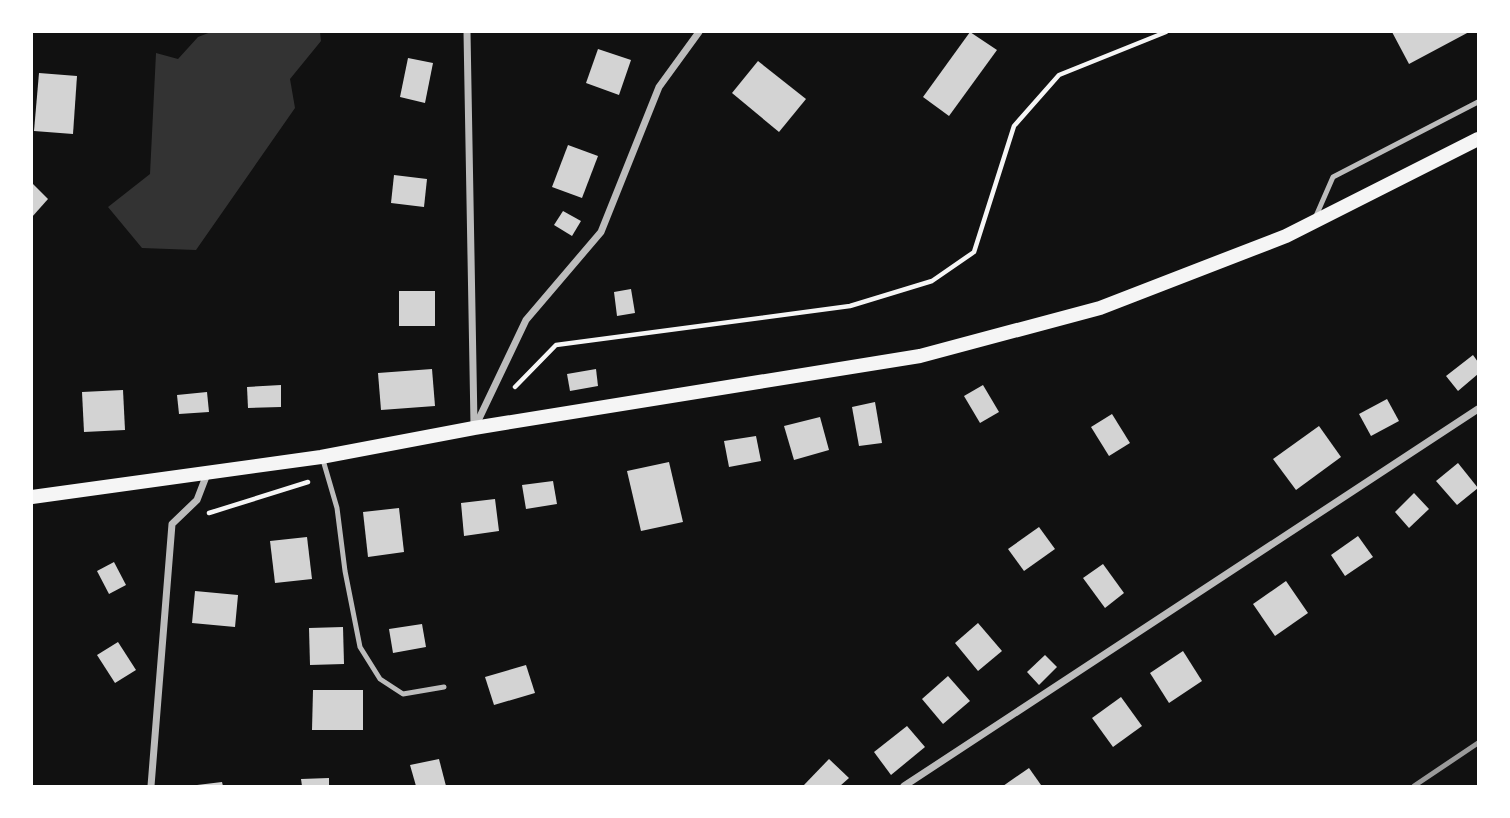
<svg xmlns="http://www.w3.org/2000/svg" width="1510" height="818" viewBox="0 0 1510 818" font-family="'Open Sans',sans-serif">
	<style>
		.water { fill: #333 }
		.building { fill: #d3d3d3 }
		.lines { fill: none; stroke-linecap: round; stroke-linejoin: round }
		.path { stroke: #f5f5f5; stroke-width: 4.5 }
		.service { stroke: #bcbcbc; stroke-width: 5 }
		.minor { stroke: #bcbcbc; stroke-width: 7 }
		.secondary { stroke: #f5f5f5; stroke-width: 14 }
		.rail { stroke: #9a9a9a; stroke-width: 5 }
	</style>
	<rect width="100%" height="100%" fill="#111"/>
	<!-- water -->
	<path class="water" d="M211,32H320L321,41L290,79L295,108L196,250L142,248L108,207L150,174L156,53L178,59L198,37Z"/>
	<!-- building -->
	<g class="building">
		<path d="M970,32L997,50L949,116L923,97Z"/>
		<path d="M1392,32H1469L1409,64Z"/>
		<path d="M598,49L631,60L619,95L586,83Z"/>
		<path d="M408,58L433,63L425,103L400,97Z"/>
		<path d="M758,61L806,99L779,132L732,93Z"/>
		<path d="M39,73L77,76L73,134L34,131Z"/>
		<path d="M568,145L598,156L582,198L552,187Z"/>
		<path d="M394,175L427,179L424,207L391,203Z"/>
		<path d="M32,183L48,199L32,217Z"/>
		<path d="M563,211L581,221L572,236L554,225Z"/>
		<path d="M631,289L635,313L617,316L614,292Z"/>
		<rect x="399" y="291" width="36" height="35"/>
		<path d="M1473,355L1478,362V374L1458,391L1446,376Z"/>
		<path d="M432,369L435,406L381,410L378,373Z"/>
		<path d="M596,369L598,386L570,391L567,374Z"/>
		<path d="M281,385V407L248,408L247,387Z"/>
		<path d="M983,385L999,412L980,423L964,396Z"/>
		<path d="M123,390L125,430L84,432L82,392Z"/>
		<path d="M207,392L209,412L179,414L177,395Z"/>
		<path d="M1387,399L1399,421L1371,436L1359,414Z"/>
		<path d="M875,402L882,443L859,446L852,407Z"/>
		<path d="M1112,414L1130,443L1109,456L1091,427Z"/>
		<path d="M820,417L829,450L794,460L784,426Z"/>
		<path d="M1319,426L1341,457L1296,490L1273,459Z"/>
		<path d="M756,436L761,461L729,467L724,441Z"/>
		<path d="M669,462L683,522L641,531L627,471Z"/>
		<path d="M1458,463L1478,488L1457,505L1436,481Z"/>
		<path d="M553,481L557,504L526,509L522,485Z"/>
		<path d="M1414,493L1429,509L1409,528L1395,512Z"/>
		<path d="M495,499L499,531L464,536L461,503Z"/>
		<path d="M399,508L404,552L368,557L363,512Z"/>
		<path d="M1039,527L1055,549L1024,571L1008,549Z"/>
		<path d="M1358,536L1373,557L1345,576L1331,555Z"/>
		<path d="M307,537L312,579L275,583L270,541Z"/>
		<path d="M114,562L126,585L109,594L97,571Z"/>
		<path d="M1103,564L1124,593L1105,608L1083,578Z"/>
		<path d="M1286,581L1308,613L1275,636L1253,604Z"/>
		<path d="M195,591L238,595L235,627L192,623Z"/>
		<path d="M978,623L1002,651L978,671L955,643Z"/>
		<path d="M422,624L426,647L393,653L389,629Z"/>
		<path d="M343,627L344,664L310,665L309,628Z"/>
		<path d="M118,642L136,670L115,683L97,655Z"/>
		<path d="M1183,651L1202,681L1169,703L1150,673Z"/>
		<path d="M1045,655L1057,667L1039,685L1027,672Z"/>
		<path d="M526,665L535,693L494,705L485,677Z"/>
		<path d="M948,676L970,701L943,724L922,699Z"/>
		<path d="M313,690H363V730H312Z"/>
		<path d="M1121,697L1142,726L1113,747L1092,718Z"/>
		<path d="M907,726L925,747L891,775L874,752Z"/>
		<path d="M439,759L446,786H416L410,765Z"/>
		<path d="M829,759L849,778L840,786H803Z"/>
		<path d="M1029,768L1041,785L1003,786Z"/>
		<path d="M329,778V786H302L301,779Z"/>
		<path d="M222,782L223,786H197V785Z"/>
	</g>
	<g class="lines">
		<!-- path -->
		<g class="path">
			<path d="M515,387L556,345L850,306L932,281L974,252L1014,126L1059,75L1166,32"/>
			<path d="M209,513L308,482"/>
		</g>
		<!-- service -->
		<g class="service">
			<path d="M1316,216L1333,177L1478,102"/>
			<path d="M323,460L337,508L345,571L360,647L380,679L403,694L444,687"/>
		</g>
		<!-- minor -->
		<g class="minor">
			<path d="M467,32L474,424"/>
			<path d="M475,427L526,320L601,232L659,87L699,32"/>
			<path d="M151,786L172,524L197,500L207,474"/>
			<path d="M904,786L1478,409"/>
		</g>
		<!-- secondary -->
		<path class="secondary" d="M32,497L321,457L474,428L920,356L1100,308L1286,236L1478,139"/>
		<!-- rail -->
		<path class="rail" d="M1414,786L1478,743"/>
	</g>
	<!-- border -->
	<rect width="1510" height="818" fill="none" stroke="#ffffff" stroke-width="66"/>
</svg>
